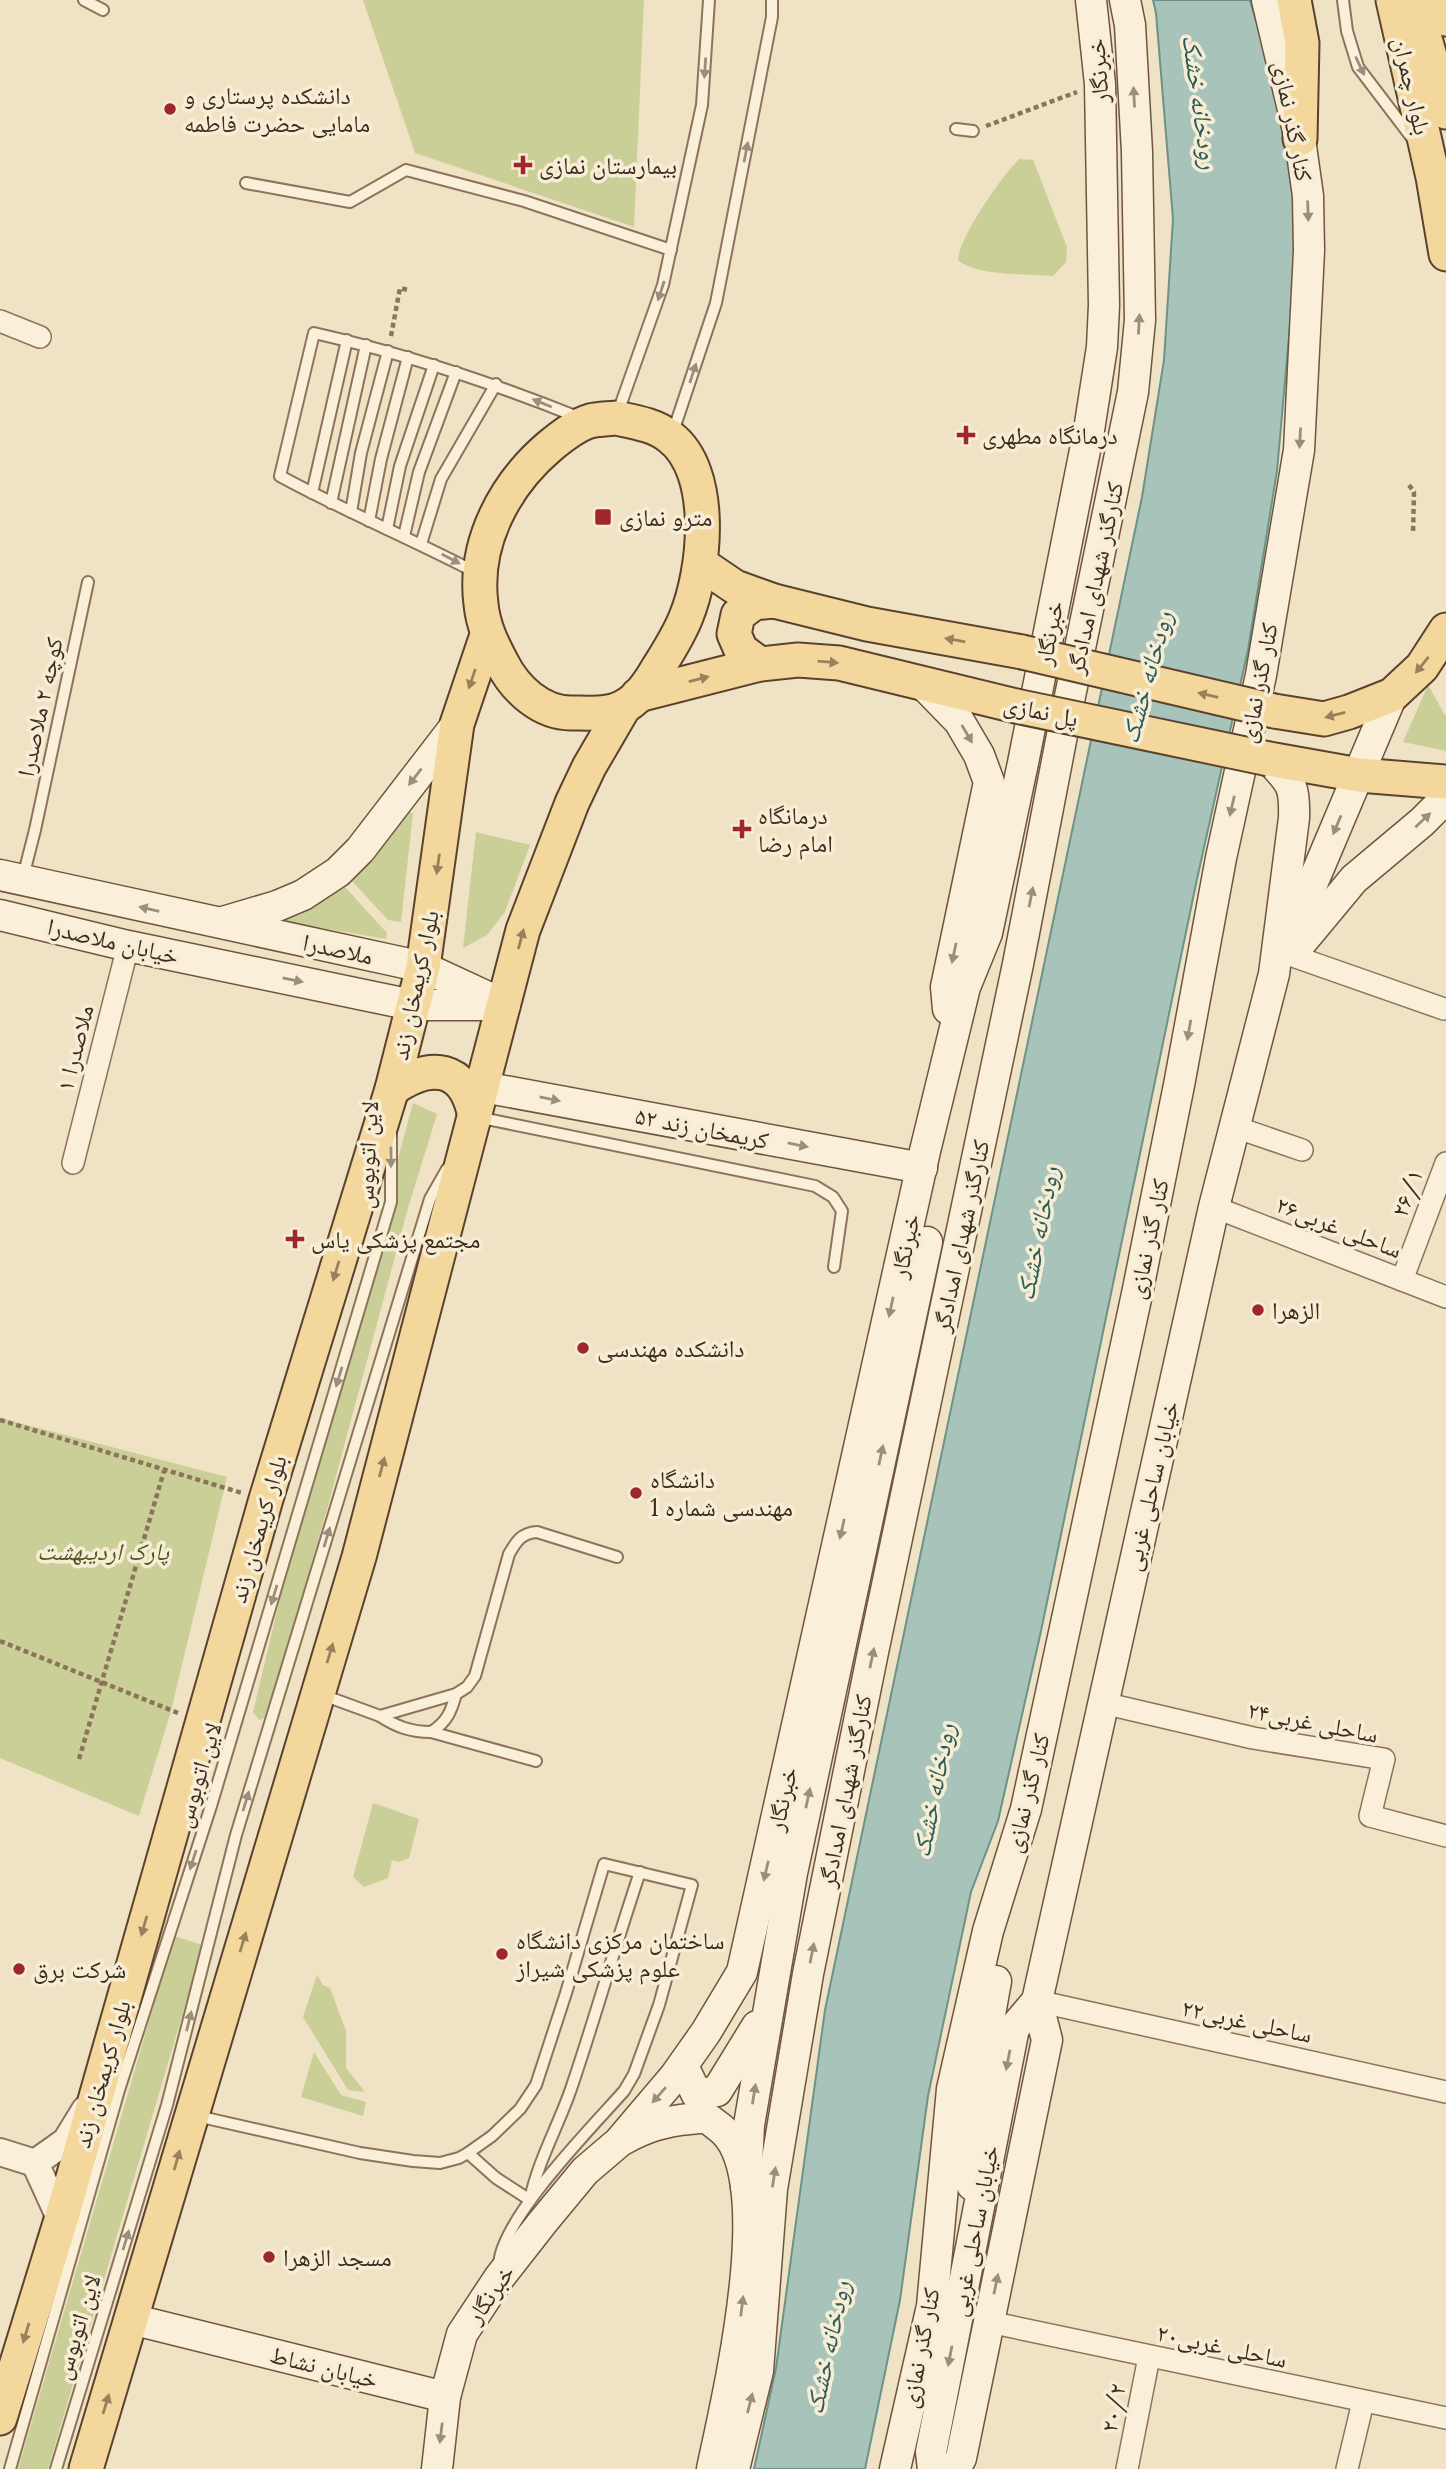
<svg xmlns="http://www.w3.org/2000/svg" width="1446" height="2469" viewBox="0 0 1446 2469" font-family="Lora,'Noto Naskh Arabic',serif">
	<style>
		.green { fill: #cacf98 }
		.water { fill: #a7c3ba; stroke: #6d9288; stroke-width: 2 }
		.lines { fill: none; stroke-linecap: round; stroke-linejoin: round }
		.service-casing { stroke: #8c745a; stroke-width: 14 }
		.minor-casing { stroke: #8c745a; stroke-width: 24 }
		.tertiary-casing { stroke: #8c745a; stroke-width: 30 }
		.secondary-casing { stroke: #6e553d; stroke-width: 33 }
		.primary-casing { stroke: #5a422e; stroke-width: 37 }
		.path { stroke: #8c745a; stroke-width: 4.5; stroke-dasharray: 5 3.5; stroke-linecap: butt }
		.service { stroke: #faf0d9; stroke-width: 10 }
		.minor { stroke: #faf0d9; stroke-width: 21 }
		.tertiary { stroke: #faf0d9; stroke-width: 26 }
		.secondary { stroke: #faf0d9; stroke-width: 30 }
		.primary { stroke: #f4d79c; stroke-width: 33 }
		.primary-bridge-casing { stroke: #5a422e; stroke-width: 37; stroke-linecap: butt }
		.primary-bridge { stroke: #f4d79c; stroke-width: 33 }
		.oneway { fill: #9b8e7c }
		.oneway2 { fill: #98825d }
		.poi-dot { fill: #9e272b; stroke: #f7edd5; stroke-width: 2.5 }
		.labels { text-anchor: middle; dominant-baseline: central; stroke-width: 7; stroke-linejoin: round; paint-order: stroke }
		.street-label { font-size: 24px; fill: #3c2c1e; stroke: #f7edd5 }
		.poi-label { font-size: 24px; fill: #3c2c1e; stroke: #f7edd5; text-anchor: start }
		.park-label { font-size: 24px; font-style: italic; fill: #4d5924; stroke: #f7edd5 }
		.water-label { font-size: 26px; font-style: italic; fill: #2d5c58; stroke: #f7edd5 }
	</style>
	<rect width="100%" height="100%" fill="#f0e2c5"/>
	<!-- green -->
	<g class="green">
		<path d="M363,0H644L634,227L415,153Z"/>
		<path d="M1019,159L1033,160L1067,247L1066,262L1053,276C1030,274 975,276 958,260C959,237 1002,176 1019,159Z"/>
		<path d="M1428,685L1446,717V751L1403,742Z"/>
		<path d="M407,812L413,813L401,922L388,920L350,879Z"/>
		<path d="M476,832L530,845L505,912L487,935L463,948Z"/>
		<path d="M345,887L387,933L386,939L281,921L302,914Z"/>
		<path d="M413,1103L437,1114L408,1208L328,1506L267,1717L259,1720L253,1712L288,1565Z"/>
		<path d="M0,1418L227,1477L171,1711L139,1816L0,1758Z"/>
		<path d="M373,1803L419,1819L409,1858L398,1862L392,1860L388,1878L364,1887L353,1877Z"/>
		<path d="M174,1936L203,1945L48,2469H18Z"/>
		<path d="M317,1975L323,1985L330,1988L346,2031V2068L365,2092L348,2090L303,2017Z"/>
		<path d="M314,2052L341,2095L366,2102L363,2116L301,2097Z"/>
	</g>
	<!-- water -->
	<path class="water" d="M1153,0H1250L1273,80L1298,193L1291,314L1277,471L1248,650L1197,879L1041,1631L998,1821L971,1892L928,2096L900,2300L865,2469H754L776,2368L825,2010L1142,497L1164,360L1173,219L1156,13Z"/>
	<g class="lines">
		<defs>
			<g id="service">
				<path d="M84,0L103,10"/>
				<path d="M1343,0L1347,31L1358,67L1412,138"/>
				<path d="M956,129L973,131"/>
				<path d="M246,183L350,202L406,170L524,201L671,250"/>
				<path d="M617,415L663,285L702,105L709,0"/>
				<path d="M672,435L716,303L772,17V0"/>
				<path d="M312,493L347,340"/>
				<path d="M331,503L366,345"/>
				<path d="M351,512L361,453L388,351"/>
				<path d="M369,521L381,459L408,357"/>
				<path d="M387,529L400,466L434,365"/>
				<path d="M404,536L419,472L456,372"/>
				<path d="M421,544L441,479L496,384"/>
				<path d="M477,573C412,539 344,511 280,476L314,333C406,354 493,383 580,418"/>
				<path d="M23,877L35,830L88,582"/>
				<path d="M477,1117L815,1186L833,1197L842,1211L834,1267"/>
				<path d="M320,1694L380,1716L456,1694L467,1687L475,1676L509,1554C516,1542 521,1533 537,1532L617,1557"/>
				<path d="M380,1716C397,1727 411,1732 431,1732L536,1761"/>
				<path d="M431,1732C447,1722 451,1712 456,1694"/>
				<path d="M197,2116L360,2153L413,2161L440,2163L459,2158L468,2153L492,2136L520,2109L536,2085L566,1993L604,1864L692,1885L659,2005L634,2074L624,2091C593,2126 499,2221 499,2266"/>
				<path d="M468,2153L496,2178L530,2200C538,2160 559,2125 572,2086C596,2015 616,1943 640,1872"/>
				<path d="M10,2469L119,2090L211,1806L391,1202V1134"/>
				<path d="M56,2469L167,2105L236,1835L430,1199L447,1169"/>
			</g>
			<g id="minor">
				<path d="M0,321L40,337"/>
				<path d="M1290,955L1444,1009"/>
				<path d="M1235,1127L1302,1150"/>
				<path d="M73,1163L128,946"/>
				<path d="M1214,1207L1446,1297"/>
				<path d="M1402,1280L1446,1163"/>
				<path d="M1103,1703L1253,1738L1384,1759L1370,1816L1446,1836"/>
				<path d="M1037,2001L1446,2092"/>
				<path d="M989,2322L1446,2418"/>
				<path d="M1127,2469L1149,2357"/>
				<path d="M1347,2469L1363,2402"/>
			</g>
			<g id="tertiary">
				<path d="M0,2152L35,2163"/>
				<path d="M35,2163L66,2141L85,2110"/>
				<path d="M35,2163L61,2220"/>
			</g>
			<g id="secondary">
				<path d="M922,683L959,721L979,755L989,782L946,987L948,1009"/>
				<path d="M0,875L423,967L505,1005"/>
				<path d="M0,915L128,946L412,1005H498"/>
				<path d="M223,922L277,906L303,895L338,872L360,850L457,724"/>
				<path d="M1288,941L1392,695"/>
				<path d="M1295,950L1354,879L1422,822L1446,798"/>
				<path d="M483,1087L922,1168"/>
				<path d="M683,2066L697,2095L717,2091L757,2026"/>
				<path d="M624,2139C646,2127 665,2121 690,2119C694,2119 702,2117 706,2118C710,2119 716,2125 719,2127C782,2172 726,2402 712,2469"/>
				<path d="M972,2185L969,2131L996,1981"/>
				<path d="M746,2186L749,2125L792,1873L927,1242"/>
				<path d="M131,2319L445,2397"/>
				<path d="M437,2469L445,2397L462,2334L499,2278L542,2223L585,2171L619,2142L675,2076L706,2032L742,1972L925,1151L965,987L987,933L1023,763L1089,430L1102,347L1104,305L1100,84L1091,0"/>
				<path d="M734,2469L758,2371L772,2189L808,1974L873,1652L1018,964L1063,730L1133,392L1140,320L1137,152L1130,25L1125,0"/>
				<path d="M895,2469L932,2306L952,2089L988,1931L1026,1809L1137,1294L1179,1085L1221,858L1261,675L1299,450L1309,251L1308,196L1300,139L1267,0"/>
				<path d="M933,2469L931,2452L1014,2028L1037,2001"/>
				<path d="M955,2469L961,2458L1047,2040L1037,2001L1214,1207L1274,974L1294,818C1295,784 1291,783 1269,759"/>
			</g>
			<g id="primary">
				<path d="M1294,0L1302,43L1300,139"/>
				<path d="M1393,0L1433,177L1446,254"/>
				<path d="M1414,0L1446,112"/>
				<path d="M1442,0L1446,19"/>
				<path d="M616,418C635,422 655,425 670,437C716,472 705,571 686,617C679,635 668,652 658,668C650,682 638,700 623,707C608,715 588,713 571,713C541,713 515,689 502,663C492,644 483,626 481,604C473,543 505,484 550,446C561,437 576,425 590,421C598,419 608,419 616,418Z"/>
				<path d="M701,564L735,587L774,601L867,624L1022,652"/>
				<path d="M760,664L741,650L734,634L738,615L754,603L774,601"/>
				<path d="M638,695L760,664L798,660L839,663L1016,706"/>
				<path d="M1274,711L1324,719L1349,712L1392,695L1422,667L1446,630"/>
				<path d="M1269,759L1359,775L1446,782"/>
				<path d="M392,1089C431,1062 465,1065 475,1117"/>
				<path d="M0,2418L61,2220L266,1499L392,1089L423,967L457,724L487,635"/>
				<path d="M86,2469L359,1557L523,930L572,803L589,767L624,707"/>
			</g>
		</defs>
		<!-- service casing -->
		<use href="#service" class="service-casing"/>
		<!-- minor casing -->
		<use href="#minor" class="minor-casing"/>
		<!-- tertiary casing -->
		<use href="#tertiary" class="tertiary-casing"/>
		<!-- secondary casing -->
		<use href="#secondary" class="secondary-casing"/>
		<!-- primary casing -->
		<use href="#primary" class="primary-casing"/>
		<!-- path -->
		<g class="path">
			<path d="M986,126L1077,92"/>
			<path d="M391,336L400,288L408,290"/>
			<path d="M1409,485L1414,492L1413,534"/>
			<path d="M0,1420L242,1493"/>
			<path d="M0,1641L178,1713"/>
			<path d="M79,1759L164,1471"/>
		</g>
		<!-- service -->
		<use href="#service" class="service"/>
		<!-- minor -->
		<use href="#minor" class="minor"/>
		<!-- tertiary -->
		<use href="#tertiary" class="tertiary"/>
		<!-- secondary -->
		<use href="#secondary" class="secondary"/>
		<!-- primary -->
		<use href="#primary" class="primary"/>
		<defs>
			<g id="primary-bridge">
				<path d="M1022,652L1274,711"/>
				<path d="M1016,706L1269,759"/>
			</g>
		</defs>
		<!-- primary-bridge casing -->
		<use href="#primary-bridge" class="primary-bridge-casing"/>
		<!-- primary-bridge -->
		<use href="#primary-bridge" class="primary-bridge"/>
	</g>
	<!-- one-way arrows -->
	<defs><path id="oneway-solid" d="M-6-.8H1V-3.2L6.5 0L1 3.2V.8H-6Z" transform="scale(1.75)"/></defs>
	<g class="oneway">
		<use href="#oneway-solid" transform="translate(1360 66) rotate(65)"/>
		<use href="#oneway-solid" transform="translate(705 68) rotate(94)"/>
		<use href="#oneway-solid" transform="translate(1134 97) rotate(-93)"/>
		<use href="#oneway-solid" transform="translate(746 152) rotate(-79)"/>
		<use href="#oneway-solid" transform="translate(1308 211) rotate(88)"/>
		<use href="#oneway-solid" transform="translate(661 291) rotate(108)"/>
		<use href="#oneway-solid" transform="translate(1139 324) rotate(-87)"/>
		<use href="#oneway-solid" transform="translate(693 373) rotate(-72)"/>
		<use href="#oneway-solid" transform="translate(542 403) rotate(-158)"/>
		<use href="#oneway-solid" transform="translate(1300 438) rotate(93)"/>
		<use href="#oneway-solid" transform="translate(451 559) rotate(28)"/>
		<use href="#oneway-solid" transform="translate(967 734) rotate(60)"/>
		<use href="#oneway-solid" transform="translate(415 777) rotate(128)"/>
		<use href="#oneway-solid" transform="translate(1232 806) rotate(103)"/>
		<use href="#oneway-solid" transform="translate(1423 820) rotate(-43)"/>
		<use href="#oneway-solid" transform="translate(1337 825) rotate(113)"/>
		<use href="#oneway-solid" transform="translate(1031 897) rotate(-79)"/>
		<use href="#oneway-solid" transform="translate(149 909) rotate(-167)"/>
		<use href="#oneway-solid" transform="translate(954 953) rotate(102)"/>
		<use href="#oneway-solid" transform="translate(293 980) rotate(12)"/>
		<use href="#oneway-solid" transform="translate(1189 1030) rotate(100)"/>
		<use href="#oneway-solid" transform="translate(550 1099) rotate(11)"/>
		<use href="#oneway-solid" transform="translate(798 1145) rotate(11)"/>
		<use href="#oneway-solid" transform="translate(391 1157) rotate(90)"/>
		<use href="#oneway-solid" transform="translate(891 1307) rotate(102)"/>
		<use href="#oneway-solid" transform="translate(339 1377) rotate(107)"/>
		<use href="#oneway-solid" transform="translate(881 1455) rotate(-78)"/>
		<use href="#oneway-solid" transform="translate(842 1529) rotate(103)"/>
		<use href="#oneway-solid" transform="translate(327 1537) rotate(-73)"/>
		<use href="#oneway-solid" transform="translate(274 1595) rotate(107)"/>
		<use href="#oneway-solid" transform="translate(872 1658) rotate(-78)"/>
		<use href="#oneway-solid" transform="translate(808 1798) rotate(-78)"/>
		<use href="#oneway-solid" transform="translate(246 1801) rotate(-73)"/>
		<use href="#oneway-solid" transform="translate(193 1860) rotate(108)"/>
		<use href="#oneway-solid" transform="translate(766 1871) rotate(103)"/>
		<use href="#oneway-solid" transform="translate(812 1953) rotate(-79)"/>
		<use href="#oneway-solid" transform="translate(189 2021) rotate(-76)"/>
		<use href="#oneway-solid" transform="translate(1008 2060) rotate(101)"/>
		<use href="#oneway-solid" transform="translate(754 2094) rotate(-81)"/>
		<use href="#oneway-solid" transform="translate(659 2095) rotate(131)"/>
		<use href="#oneway-solid" transform="translate(774 2177) rotate(-81)"/>
		<use href="#oneway-solid" transform="translate(126 2240) rotate(-73)"/>
		<use href="#oneway-solid" transform="translate(996 2284) rotate(-78)"/>
		<use href="#oneway-solid" transform="translate(742 2306) rotate(-83)"/>
		<use href="#oneway-solid" transform="translate(950 2356) rotate(101)"/>
		<use href="#oneway-solid" transform="translate(750 2403) rotate(-76)"/>
		<use href="#oneway-solid" transform="translate(441 2433) rotate(97)"/>
	</g>
	<g class="oneway2">
		<use href="#oneway-solid" transform="translate(955 640) rotate(-170)"/>
		<use href="#oneway-solid" transform="translate(828 662) rotate(5)"/>
		<use href="#oneway-solid" transform="translate(1422 665) rotate(129)"/>
		<use href="#oneway-solid" transform="translate(472 679) rotate(109)"/>
		<use href="#oneway-solid" transform="translate(699 679) rotate(-14)"/>
		<use href="#oneway-solid" transform="translate(1208 695) rotate(-167)"/>
		<use href="#oneway-solid" transform="translate(1335 715) rotate(166)"/>
		<use href="#oneway-solid" transform="translate(438 864) rotate(98)"/>
		<use href="#oneway-solid" transform="translate(521 939) rotate(-75)"/>
		<use href="#oneway-solid" transform="translate(336 1271) rotate(107)"/>
		<use href="#oneway-solid" transform="translate(382 1467) rotate(-75)"/>
		<use href="#oneway-solid" transform="translate(330 1653) rotate(-73)"/>
		<use href="#oneway-solid" transform="translate(144 1926) rotate(106)"/>
		<use href="#oneway-solid" transform="translate(243 1942) rotate(-73)"/>
		<use href="#oneway-solid" transform="translate(177 2160) rotate(-74)"/>
		<use href="#oneway-solid" transform="translate(26 2333) rotate(107)"/>
		<use href="#oneway-solid" transform="translate(106 2404) rotate(-73)"/>
	</g>
	<!-- markers -->
	<g class="poi-dot">
		<circle cx="170" cy="109" r="7"/>
		<path d="M519.5 154.5h7v7h7v7h-7v7h-7v-7h-7v-7h7z"/>
		<path d="M962.5 424.5h7v7h7v7h-7v7h-7v-7h-7v-7h7z"/>
		<rect x="594" y="508" width="18" height="18" rx="3.5"/>
		<path d="M738.5 818.5h7v7h7v7h-7v7h-7v-7h-7v-7h7z"/>
		<path d="M291.5 1228.5h7v7h7v7h-7v7h-7v-7h-7v-7h7z"/>
		<circle cx="1258" cy="1310" r="7"/>
		<circle cx="583" cy="1348" r="7"/>
		<circle cx="636" cy="1493" r="7"/>
		<circle cx="502" cy="1954" r="7"/>
		<circle cx="19" cy="1969" r="7"/>
		<circle cx="269" cy="2257" r="7"/>
	</g>
	<g class="labels">
		<!-- street labels -->
		<g class="street-label">
			<text transform="translate(1098 71) rotate(-94)">خبرنگار</text>
			<text transform="translate(1412 86) rotate(77)">بلوار چمران</text>
			<text transform="translate(1293 121) rotate(79)">کنار گذر نمازی</text>
			<text transform="translate(1095 578) rotate(-78)">کنارگذر شهدای امدادگر</text>
			<text transform="translate(1049 633) rotate(-79)">خبرنگار</text>
			<text transform="translate(1258 683) rotate(-79)">کنار گذر نمازی</text>
			<text transform="translate(40 707) rotate(-78)">کوچه ۲ ملاصدرا</text>
			<text transform="translate(1041 711) rotate(12)">پل نمازی</text>
			<text transform="translate(113 941) rotate(13)">خیابان ملاصدرا</text>
			<text transform="translate(338 949) rotate(12)">ملاصدرا</text>
			<text transform="translate(415 985) rotate(-78)">بلوار کریمخان زند</text>
			<text transform="translate(75 1048) rotate(-76)">۱ ملاصدرا</text>
			<text transform="translate(702 1128) rotate(11)">کریمخان زند ۵۲</text>
			<text transform="translate(367 1155) rotate(-87)">لاین اتوبوس</text>
			<text transform="translate(1407 1193) rotate(-69)">۲۶/۱</text>
			<text transform="translate(1339 1227) rotate(21)">ساحلی غربی۲۶</text>
			<text transform="translate(961 1236) rotate(-78)">کنارگذر شهدای امدادگر</text>
			<text transform="translate(1148 1239) rotate(-78)">کنار گذر نمازی</text>
			<text transform="translate(905 1246) rotate(-78)">خبرنگار</text>
			<text transform="translate(1151 1486) rotate(-77)">خیابان ساحلی غربی</text>
			<text transform="translate(258 1529) rotate(-74)">بلوار کریمخان زند</text>
			<text transform="translate(1313 1722) rotate(11)">ساحلی غربی۲۴</text>
			<text transform="translate(198 1775) rotate(-73)">لاین اتوبوس</text>
			<text transform="translate(845 1791) rotate(-79)">کنارگذر شهدای امدادگر</text>
			<text transform="translate(1027 1793) rotate(-76)">کنار گذر نمازی</text>
			<text transform="translate(782 1799) rotate(-77)">خبرنگار</text>
			<text transform="translate(1247 2021) rotate(12)">ساحلی غربی۲۲</text>
			<text transform="translate(102 2074) rotate(-74)">بلوار کریمخان زند</text>
			<text transform="translate(974 2231) rotate(-79)">خیابان ساحلی غربی</text>
			<text transform="translate(490 2294) rotate(-55)">خبرنگار</text>
			<text transform="translate(77 2327) rotate(-73)">لاین اتوبوس</text>
			<text transform="translate(1222 2346) rotate(12)">ساحلی غربی۲۰</text>
			<text transform="translate(920 2348) rotate(-79)">کنار گذر نمازی</text>
			<text transform="translate(324 2367) rotate(14)">خیابان نشاط</text>
			<text transform="translate(1113 2408) rotate(-79)">۲۰/۲</text>
		</g>
		<!-- poi labels -->
		<g class="poi-label">
			<text x="184" y="95">دانشکده پرستاری و<tspan x="184" dy="28">مامایی حضرت فاطمه</tspan></text>
			<text x="539" y="165">بیمارستان نمازی</text>
			<text x="982" y="435">درمانگاه مطهری</text>
			<text x="619" y="517">مترو نمازی</text>
			<text x="758" y="815">درمانگاه<tspan x="758" dy="28">امام رضا</tspan></text>
			<text x="311" y="1239">مجتمع پزشکی یاس</text>
			<text x="1272" y="1310">الزهرا</text>
			<text x="597" y="1348">دانشکده مهندسی</text>
			<text x="650" y="1479">دانشگاه<tspan x="650" dy="28">مهندسی شماره 1</tspan></text>
			<text x="516" y="1940">ساختمان مرکزی دانشگاه<tspan x="516" dy="28">علوم پزشکی شیراز</tspan></text>
			<text x="33" y="1969">شرکت برق</text>
			<text x="283" y="2257">مسجد الزهرا</text>
		</g>
		<!-- park labels -->
		<g class="park-label">
			<text x="103" y="1551">پارک اردیبهشت</text>
		</g>
		<!-- water labels -->
		<g class="water-label">
			<text transform="translate(1201 102) rotate(82)">رودخانه خشک</text>
			<text transform="translate(1146 677) rotate(-75)">رودخانه خشک</text>
			<text transform="translate(1037 1233) rotate(-79)">رودخانه خشک</text>
			<text transform="translate(933 1790) rotate(-79)">رودخانه خشک</text>
			<text transform="translate(827 2347) rotate(-78)">رودخانه خشک</text>
		</g>
	</g>
</svg>
